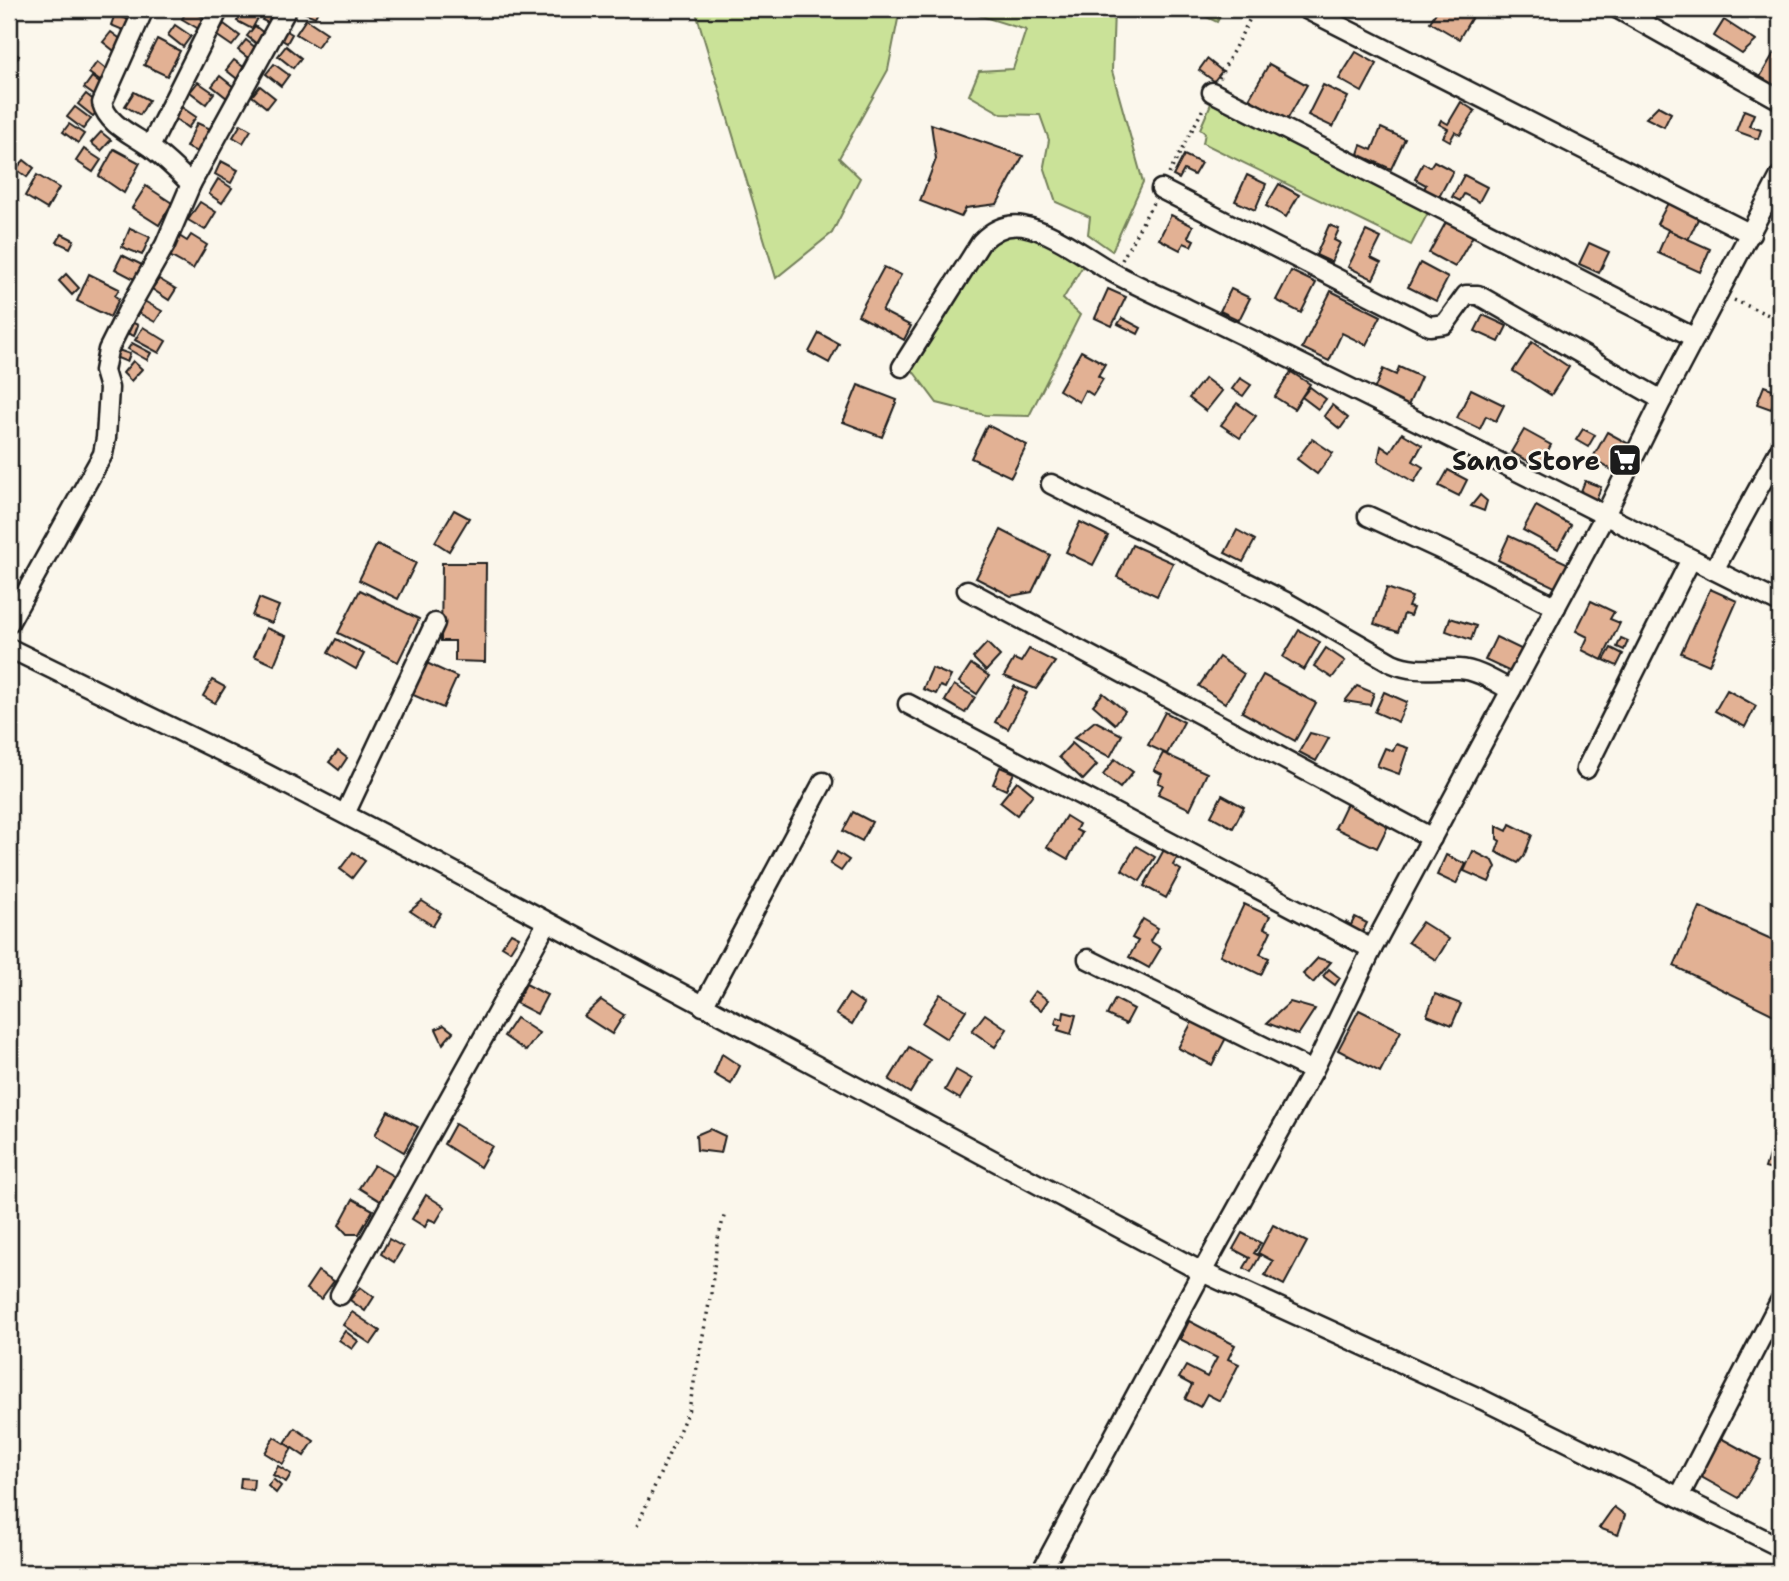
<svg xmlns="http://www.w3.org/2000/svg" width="1789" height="1581" viewBox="0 0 1789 1581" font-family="'Shantell Sans',sans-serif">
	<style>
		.green { fill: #cae298; stroke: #737f5a; stroke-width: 2 }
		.building { fill: #e2b194; stroke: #1c1c1c; stroke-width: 2 }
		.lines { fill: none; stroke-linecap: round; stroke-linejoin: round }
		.minor-casing { stroke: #1c1c1c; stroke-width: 23 }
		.path { stroke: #1c1c1c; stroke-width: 3.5; stroke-dasharray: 2 5; stroke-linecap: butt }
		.minor { stroke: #fbf7ec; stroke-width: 18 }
		.labels { text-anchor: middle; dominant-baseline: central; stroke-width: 5; stroke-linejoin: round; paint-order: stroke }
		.poi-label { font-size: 26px; font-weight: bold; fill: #1c1c1c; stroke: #fbf7ec; text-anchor: end }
	</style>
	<rect width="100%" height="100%" fill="#fbf7ec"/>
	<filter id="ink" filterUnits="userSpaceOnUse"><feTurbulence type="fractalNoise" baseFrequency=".0143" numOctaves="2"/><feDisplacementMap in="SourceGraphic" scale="14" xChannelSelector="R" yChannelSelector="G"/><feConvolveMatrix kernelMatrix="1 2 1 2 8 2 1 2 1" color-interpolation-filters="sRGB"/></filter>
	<g filter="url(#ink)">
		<!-- green -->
		<g class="green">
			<path d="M695,9H900L888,70L839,158L860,178L832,233L776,278Z"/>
			<path d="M966,9H1114L1112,71L1143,182L1112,251L1088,234L1090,217L1056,202L1044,166L1049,140L1040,115L1002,114L969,95L979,71L1013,69L1026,30L968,12Z"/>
			<path d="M1190,9H1224L1217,22Z"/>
			<path d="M1213,99L1429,211L1411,245L1203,143L1205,133L1200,129Z"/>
			<path d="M1024,232L1084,264L1063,299L1080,315L1029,416L985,415L937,403L910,367L980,257L996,237Z"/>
		</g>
		<!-- building -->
		<g class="building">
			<path d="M119,9H141L136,18Z"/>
			<path d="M188,9L209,20L202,31L182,19Z"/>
			<path d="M267,9L281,12L275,26L262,20Z"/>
			<path d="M296,9H319L315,17Z"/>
			<path d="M1438,9H1459L1472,17L1459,39L1430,22Z"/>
			<path d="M243,10L258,18L252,29L237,21Z"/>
			<path d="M115,14L134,22L130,33L111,25Z"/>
			<path d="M306,19L327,33L317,47L296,34Z"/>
			<path d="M1724,20L1756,41L1742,54L1714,36Z"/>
			<path d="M224,24L240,36L232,46L216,35Z"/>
			<path d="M175,25L191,36L183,47L168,35Z"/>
			<path d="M255,26L270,38L262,48L247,36Z"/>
			<path d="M282,28L292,34L287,43L276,36Z"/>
			<path d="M111,32L126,43L118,54L103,42Z"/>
			<path d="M157,39L180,51L167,76L144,65Z"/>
			<path d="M246,40L261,52L253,62L238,50Z"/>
			<path d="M286,46L301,58L293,68L278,56Z"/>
			<path d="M9,49L19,56L9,71Z"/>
			<path d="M1356,52L1377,64L1362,92L1339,79Z"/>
			<path d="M1774,53L1780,56V95L1757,82Z"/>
			<path d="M1207,59L1222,71L1214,81L1199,70Z"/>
			<path d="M234,60L249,71L241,82L226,70Z"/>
			<path d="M97,62L112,74L104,84L89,73Z"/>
			<path d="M274,64L289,75L281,86L266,74Z"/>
			<path d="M1269,64L1307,85L1287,120L1249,99Z"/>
			<path d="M220,76L235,88L227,98L212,86Z"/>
			<path d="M92,77L107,89L99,99L84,88Z"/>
			<path d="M198,82L214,93L206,104L190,92Z"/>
			<path d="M1323,85L1348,97L1333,127L1308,115Z"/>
			<path d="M260,86L275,98L267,108L252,96Z"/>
			<path d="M134,92L149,100L140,115L125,106Z"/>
			<path d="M86,94L101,106L93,116L78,104Z"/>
			<path d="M1461,102L1475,111L1460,135L1455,132L1450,141L1443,137L1448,129L1439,124L1441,120L1448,124Z"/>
			<path d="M180,106L196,117L188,128L172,116Z"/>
			<path d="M1658,106L1671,113L1664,127L1646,118Z"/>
			<path d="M75,107L91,119L83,129L67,117Z"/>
			<path d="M1744,110L1754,114L1749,126L1761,130L1758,139L1736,131Z"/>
			<path d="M197,123L213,130L202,154L186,147Z"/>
			<path d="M69,124L84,134L78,143L63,132Z"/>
			<path d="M241,124L251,130L243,143L233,137Z"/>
			<path d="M931,124L1023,156L997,204L966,208L961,217L920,201L936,159Z"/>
			<path d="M1381,128L1405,139L1391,169L1358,154L1361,145L1372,150Z"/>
			<path d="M101,132L111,140L101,151L91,143Z"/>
			<path d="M84,149L101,160L93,172L76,161Z"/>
			<path d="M114,149L140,163L124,193L99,176Z"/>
			<path d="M1184,155L1201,163L1194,175L1184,170L1179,179L1173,176Z"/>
			<path d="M24,160L34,168L27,177L16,169Z"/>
			<path d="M221,161L238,170L231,183L215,174Z"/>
			<path d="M1434,161L1453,171L1439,197L1424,189L1426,185L1415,179L1423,163L1430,167Z"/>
			<path d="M37,175L59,188L47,209L25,196Z"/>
			<path d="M1247,175L1266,184L1255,210L1235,201Z"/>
			<path d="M1464,175L1487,187L1479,202L1464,194L1460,201L1452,197Z"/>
			<path d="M218,179L232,188L222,203L209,194Z"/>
			<path d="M1279,184L1299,195L1286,217L1266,206Z"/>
			<path d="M146,186L172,203L159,225L132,208Z"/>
			<path d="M1669,201L1699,217L1688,240L1657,224Z"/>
			<path d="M200,202L216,212L205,230L188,220Z"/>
			<path d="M1171,215L1193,226L1188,237L1194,240L1191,246L1184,243L1180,250L1159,239Z"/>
			<path d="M1446,222L1473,236L1455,267L1429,253Z"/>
			<path d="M1329,225L1339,229L1334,240L1340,243L1331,262L1316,255Z"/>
			<path d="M130,228L150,237L142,255L122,247Z"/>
			<path d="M1668,230L1710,249L1700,272L1658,253Z"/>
			<path d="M1366,231L1381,238L1371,258L1381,263L1373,279L1348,267Z"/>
			<path d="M62,234L74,240L70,248L57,242Z"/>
			<path d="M191,235L207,245L193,269L168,255L179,236L187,241Z"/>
			<path d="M1589,243L1609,252L1599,273L1579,264Z"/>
			<path d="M122,255L142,265L134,279L115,269Z"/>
			<path d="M1420,263L1448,278L1436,301L1408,287Z"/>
			<path d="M884,267L901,275L882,311L911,326L904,340L858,315Z"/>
			<path d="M1291,271L1316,283L1301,313L1276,300Z"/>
			<path d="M66,274L79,288L72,295L59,281Z"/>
			<path d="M89,274L119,289L115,296L119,299L110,317L77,301Z"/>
			<path d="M159,279L176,289L169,300L152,289Z"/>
			<path d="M1108,289L1126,297L1112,326L1095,318Z"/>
			<path d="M1231,289L1250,298L1239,320L1220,311Z"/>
			<path d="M1331,291L1381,316L1366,345L1342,333L1329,361L1302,348Z"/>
			<path d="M144,301L162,311L155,322L137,312Z"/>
			<path d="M1483,315L1507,326L1499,342L1475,331Z"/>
			<path d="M1122,318L1141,328L1138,334L1118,324Z"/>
			<path d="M129,321L138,325L134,336L124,332Z"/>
			<path d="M143,327L166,341L159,353L135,340Z"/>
			<path d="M819,333L839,344L829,363L809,352Z"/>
			<path d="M1532,342L1569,367L1551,395L1513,371Z"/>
			<path d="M132,343L151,353L147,360L128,349Z"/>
			<path d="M118,350L130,354L127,362L115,357Z"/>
			<path d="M1081,351L1105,364L1098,376L1103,379L1093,395L1085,390L1079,402L1059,390Z"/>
			<path d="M133,361L142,369L131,381L123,373Z"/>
			<path d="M1399,367L1421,377L1408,406L1374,390L1383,369L1396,375Z"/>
			<path d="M1291,372L1310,384L1294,409L1275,397Z"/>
			<path d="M1205,378L1222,391L1206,411L1189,398Z"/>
			<path d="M1240,378L1251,385L1243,396L1232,389Z"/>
			<path d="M858,385L897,400L882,437L843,422Z"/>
			<path d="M1764,386L1778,391L1771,409L1757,404Z"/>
			<path d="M1310,387L1326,399L1318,409L1302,397Z"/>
			<path d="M1471,389L1504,405L1496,421L1486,416L1480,429L1457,418Z"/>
			<path d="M1237,403L1256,416L1240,438L1221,425Z"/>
			<path d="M1332,405L1348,418L1340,429L1324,416Z"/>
			<path d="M987,425L1027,445L1011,477L971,458Z"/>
			<path d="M1583,429L1595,435L1588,447L1576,440Z"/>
			<path d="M1524,430L1551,445L1539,467L1511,452Z"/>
			<path d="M1607,432L1636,448L1621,475L1592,459Z"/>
			<path d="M1402,433L1422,445L1413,461L1423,467L1414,482L1378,461L1381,446L1390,452Z"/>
			<path d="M1312,439L1333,453L1317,474L1297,459Z"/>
			<path d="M1448,470L1467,480L1459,496L1439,486Z"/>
			<path d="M1585,481L1601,487L1594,505L1578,499Z"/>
			<path d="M1480,495L1487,501L1484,511L1471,506Z"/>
			<path d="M1536,506L1571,525L1558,549L1523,530Z"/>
			<path d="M454,510L469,518L449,551L435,542Z"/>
			<path d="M1080,522L1108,536L1093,565L1066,552Z"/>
			<path d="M1001,530L1050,555L1032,592L1011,596L976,578Z"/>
			<path d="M1237,530L1255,540L1243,562L1225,553Z"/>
			<path d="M1509,536L1573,566L1561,590L1498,560Z"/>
			<path d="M377,544L416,563L398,599L359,580Z"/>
			<path d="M1132,545L1173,563L1157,596L1117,577Z"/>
			<path d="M442,563H486L485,662L455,661V641H441Z"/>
			<path d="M1387,588L1412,597L1408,607L1413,608L1410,616L1404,614L1398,632L1374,624Z"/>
			<path d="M1710,589L1737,601L1709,665L1681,653Z"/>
			<path d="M360,590L419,619L398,662L338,633Z"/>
			<path d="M259,598L279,606L272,623L252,616Z"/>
			<path d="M1591,601L1614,612L1610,619L1620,623L1602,660L1582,650L1588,637L1576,631Z"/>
			<path d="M1450,618L1476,626L1471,640L1446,631Z"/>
			<path d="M266,628L286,636L274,665L254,656Z"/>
			<path d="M1299,630L1320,642L1304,670L1283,657Z"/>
			<path d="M1496,637L1527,652L1517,675L1485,660Z"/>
			<path d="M1621,638L1628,641L1624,650L1617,647Z"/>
			<path d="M336,639L364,654L356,669L328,653Z"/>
			<path d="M987,643L1000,656L986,671L973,658Z"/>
			<path d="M1326,648L1345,661L1332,678L1314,666Z"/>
			<path d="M1611,648L1623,654L1617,666L1604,660Z"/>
			<path d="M1029,649L1055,662L1036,689L1004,676L1014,659L1021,662Z"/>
			<path d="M1219,657L1244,674L1225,703L1199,686Z"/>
			<path d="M418,659L457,677L443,708L404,691Z"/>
			<path d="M971,664L989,676L977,694L959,682Z"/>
			<path d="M932,668L951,676L945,688L940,686L936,694L923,689Z"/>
			<path d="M1263,675L1316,703L1295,741L1242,712Z"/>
			<path d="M212,680L225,687L215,703L203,696Z"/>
			<path d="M954,685L975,697L965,713L945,701Z"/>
			<path d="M1014,686L1027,693L1008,729L995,722Z"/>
			<path d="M1357,686L1374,693L1370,705L1345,701Z"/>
			<path d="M1727,690L1756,706L1745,727L1715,711Z"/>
			<path d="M1384,692L1407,702L1398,722L1375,712Z"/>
			<path d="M1103,693L1125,711L1115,724L1093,705Z"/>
			<path d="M1165,712L1184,722L1167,754L1148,745Z"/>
			<path d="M1095,721L1122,735L1110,757L1074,738Z"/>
			<path d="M1310,733L1329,738L1316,761L1299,752Z"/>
			<path d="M1072,743L1097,765L1083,780L1059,757Z"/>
			<path d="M1396,744L1408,748L1399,774L1377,766L1385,748L1393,751Z"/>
			<path d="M338,751L347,758L339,770L329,762Z"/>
			<path d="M1163,753L1207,773L1190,809L1158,794L1163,785L1158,783L1162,774L1154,770Z"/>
			<path d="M1115,759L1133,772L1120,788L1103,775Z"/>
			<path d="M1000,767L1014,773L1006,790L993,784Z"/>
			<path d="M1017,781L1033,794L1017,815L1000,802Z"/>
			<path d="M1222,795L1244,807L1233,828L1211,816Z"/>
			<path d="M1347,803L1389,824L1377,848L1335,828Z"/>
			<path d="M853,812L872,822L862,841L843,831Z"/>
			<path d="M1066,816L1079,824L1076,830L1082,833L1068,859L1047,847Z"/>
			<path d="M1510,824L1532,835L1524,856L1518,863L1496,852L1500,841L1497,839V826L1507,831Z"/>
			<path d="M1136,846L1155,857L1140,881L1122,870Z"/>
			<path d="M1166,846L1180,854L1173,865L1181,870L1166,898L1144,886Z"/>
			<path d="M1473,851L1493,861L1496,867L1489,882L1464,871Z"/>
			<path d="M353,852L365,861L352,878L340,869Z"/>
			<path d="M837,852L849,860L841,871L830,864Z"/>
			<path d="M1446,855L1466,864L1456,884L1437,875Z"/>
			<path d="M422,901L441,913L433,926L410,911Z"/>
			<path d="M1244,904L1270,916L1264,928L1271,931L1260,954L1269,958L1261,975L1220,955Z"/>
			<path d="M1700,907L1780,943V1018L1674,966Z"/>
			<path d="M1355,917L1367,923L1360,937L1342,929L1346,922L1351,925Z"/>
			<path d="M1143,919L1158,928L1150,941L1161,948L1149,968L1129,957L1138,941L1132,938Z"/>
			<path d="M1422,922L1449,939L1436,960L1408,942Z"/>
			<path d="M511,933L519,937L510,951L502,946Z"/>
			<path d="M1318,958L1331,962L1313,983L1303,974Z"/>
			<path d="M1329,969L1340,978L1335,985L1323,976Z"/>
			<path d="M526,984L547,995L537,1014L516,1003Z"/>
			<path d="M1035,991L1048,1000L1041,1010L1028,1001Z"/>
			<path d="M849,994L864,1004L852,1024L836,1014Z"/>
			<path d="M940,994L966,1010L947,1039L922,1023Z"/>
			<path d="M1435,994L1461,1004L1452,1025L1427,1015Z"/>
			<path d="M1115,999L1134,1009L1126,1024L1107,1015Z"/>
			<path d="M601,1000L624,1015L612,1034L584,1016Z"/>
			<path d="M1290,1002L1315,1009L1298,1035L1267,1023Z"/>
			<path d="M1359,1010L1401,1031L1380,1072L1338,1050Z"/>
			<path d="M1064,1012L1076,1015L1071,1034L1058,1030L1060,1025L1055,1024L1057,1017L1063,1019Z"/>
			<path d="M985,1014L1007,1029L995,1047L972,1031Z"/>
			<path d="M516,1018L539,1033L526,1051L504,1036Z"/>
			<path d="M1193,1020L1226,1038L1212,1065L1178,1048Z"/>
			<path d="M444,1025L453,1032L443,1044L436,1029Z"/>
			<path d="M909,1047L930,1060L910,1093L889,1080Z"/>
			<path d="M722,1054L740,1066L731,1084L714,1074Z"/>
			<path d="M956,1070L972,1079L960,1099L945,1090Z"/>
			<path d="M388,1111L418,1127L404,1152L375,1135Z"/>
			<path d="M455,1124L492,1146L480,1167L444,1144Z"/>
			<path d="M710,1129L725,1136L721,1153L697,1150L696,1135Z"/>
			<path d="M1770,1152L1780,1155V1172L1765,1168Z"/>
			<path d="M374,1165L395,1177L380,1201L359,1188Z"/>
			<path d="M426,1195L445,1207L436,1222L429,1219L425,1227L412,1219Z"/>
			<path d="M353,1199L373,1210L359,1234H347L339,1225Z"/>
			<path d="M1273,1225L1307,1242L1284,1285L1265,1275L1273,1261L1258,1253Z"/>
			<path d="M1242,1233L1261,1243L1254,1253L1260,1256L1251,1272L1244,1268L1250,1258L1233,1249Z"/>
			<path d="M389,1239L403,1247L394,1262L381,1254Z"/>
			<path d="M318,1271L334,1281L321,1299L306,1289Z"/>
			<path d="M360,1287L374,1297L365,1311L350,1300Z"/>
			<path d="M352,1312L380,1331L371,1344L343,1325Z"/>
			<path d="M1189,1321L1235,1345L1228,1359L1239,1364L1220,1401L1207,1394L1200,1407L1185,1399L1192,1385L1179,1378L1186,1366L1207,1377L1217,1358L1180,1339Z"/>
			<path d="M345,1331L358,1341L352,1349L339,1340Z"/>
			<path d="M295,1428L314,1441L304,1456L285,1443Z"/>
			<path d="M1717,1436L1761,1460L1739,1498L1696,1474Z"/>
			<path d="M274,1437L292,1448L283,1464L265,1453Z"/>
			<path d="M278,1466L291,1474L286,1482L273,1475Z"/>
			<path d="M241,1478L254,1479L253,1490L240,1488Z"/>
			<path d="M273,1479L281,1486L276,1493L268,1486Z"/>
			<path d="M1614,1507L1625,1515L1618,1535L1599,1528Z"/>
		</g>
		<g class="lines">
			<defs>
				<g id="minor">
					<path d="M144,9L102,103C108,125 132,134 150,147C164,158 178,171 191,184"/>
					<path d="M1306,9L1751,234"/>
					<path d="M1618,9L1780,100"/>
					<path d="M1212,92L1695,338"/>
					<path d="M150,147L219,9"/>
					<path d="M1161,189L1430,326L1445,324L1466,295H1478L1662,400"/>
					<path d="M902,367L981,242C993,230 1006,223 1023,226C1055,232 1085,257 1112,272C1137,286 1163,297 1188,309C1387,404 1583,505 1780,603"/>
					<path d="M1051,484L1286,602L1392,663C1415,673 1435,668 1459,669C1478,670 1495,682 1511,690"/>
					<path d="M1368,516L1472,564L1556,607"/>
					<path d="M1714,570L1780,449"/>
					<path d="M967,590L1432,838"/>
					<path d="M9,623L103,454L106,438L109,388L104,371L108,350L127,312L165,245L191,184L287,9"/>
					<path d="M9,648L251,766L404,845L1202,1272L1483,1400L1780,1547"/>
					<path d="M908,704L1372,949"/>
					<path d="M1586,769L1691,559"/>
					<path d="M345,814L435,623"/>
					<path d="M1088,959L1313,1071"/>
					<path d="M703,1006L823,782"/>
					<path d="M340,1295L547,923"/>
					<path d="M1679,1497L1780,1301"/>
					<path d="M1041,1572L1202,1272L1313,1071L1372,949L1604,517L1662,400L1780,176"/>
				</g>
			</defs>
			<!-- minor casing -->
			<use href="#minor" class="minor-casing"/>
			<!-- path -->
			<g class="path">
				<path d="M1219,78L1255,9"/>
				<path d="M1169,174L1204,107"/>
				<path d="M1122,260L1153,203"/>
				<path d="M1734,300L1780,320"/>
				<path d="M637,1526L689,1409L711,1293L717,1242L725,1213"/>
			</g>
			<!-- minor -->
			<use href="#minor" class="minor"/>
		</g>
	</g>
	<!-- icons -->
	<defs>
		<symbol id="supermarket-square" viewBox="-11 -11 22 22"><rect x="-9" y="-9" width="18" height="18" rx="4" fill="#1c1c1c" stroke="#fbf7ec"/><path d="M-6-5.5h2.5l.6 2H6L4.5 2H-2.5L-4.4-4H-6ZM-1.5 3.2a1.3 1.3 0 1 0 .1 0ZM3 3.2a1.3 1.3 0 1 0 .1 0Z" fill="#fff"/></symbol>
	</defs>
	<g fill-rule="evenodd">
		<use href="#supermarket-square" x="1606" y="441" width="38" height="38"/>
	</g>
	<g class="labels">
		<!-- poi labels -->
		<g class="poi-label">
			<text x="1600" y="460">Sano Store</text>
		</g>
	</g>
	<!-- margin -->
	<rect width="1789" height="1581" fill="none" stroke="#fbf7ec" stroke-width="35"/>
	<rect x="18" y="18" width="1754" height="1546" fill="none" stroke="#1c1c1c" stroke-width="2.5" filter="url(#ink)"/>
</svg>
